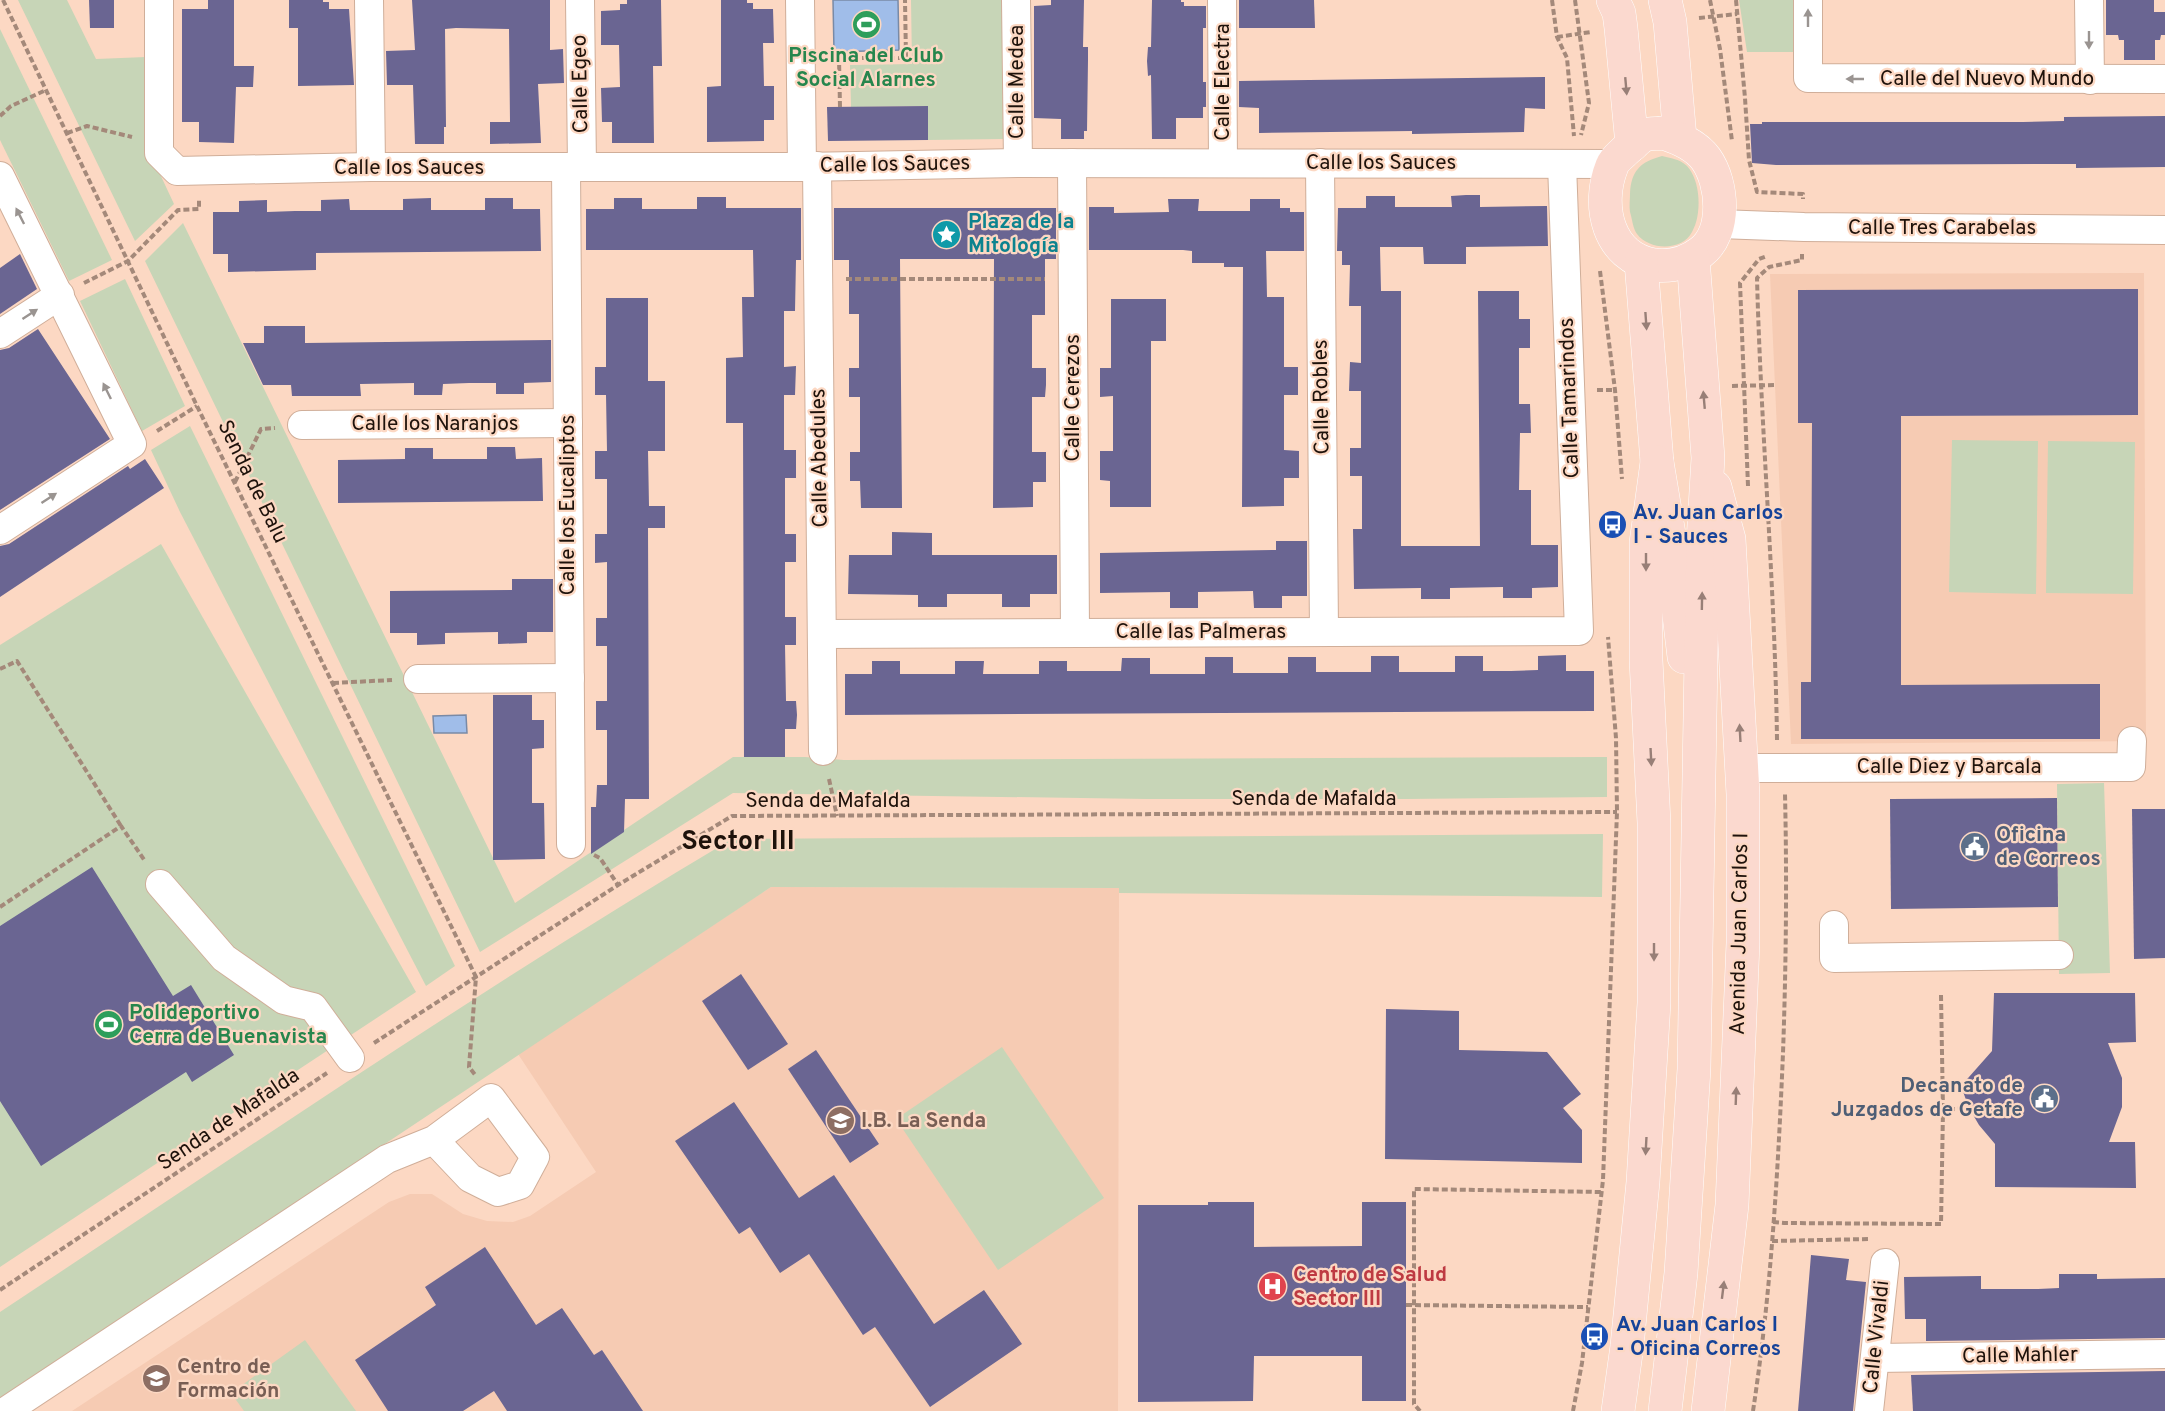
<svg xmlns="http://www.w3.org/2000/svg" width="2165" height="1411" viewBox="0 0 2165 1411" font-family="Overpass,sans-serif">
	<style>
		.built { fill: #f6cbb3 }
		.green { fill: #c7d5b7 }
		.water { fill: #a0bde9; stroke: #798aa6; stroke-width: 1.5 }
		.building { fill: #6a6592 }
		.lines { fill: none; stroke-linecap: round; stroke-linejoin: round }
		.minor-casing { stroke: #d0ae99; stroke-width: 30 }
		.major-casing { stroke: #fff; stroke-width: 34 }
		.path { stroke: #a4897a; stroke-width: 4; stroke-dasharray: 6 3; stroke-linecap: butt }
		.minor { stroke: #fff; stroke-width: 28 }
		.major { stroke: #fbd9cf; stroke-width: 33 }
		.oneway { fill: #9a9491 }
		.oneway2 { fill: #987f77 }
		.labels { text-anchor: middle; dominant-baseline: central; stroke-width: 4.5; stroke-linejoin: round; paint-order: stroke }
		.leisure-label { font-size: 21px; font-weight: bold; fill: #27864d; stroke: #fcd8c3 }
		.street-label { font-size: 21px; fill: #1e120b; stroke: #fcd8c3 }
		.culture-label { font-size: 21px; font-weight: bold; fill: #0d838f; stroke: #fcd8c3; text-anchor: start }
		.transit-label { font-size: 21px; font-weight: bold; fill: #164399; stroke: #fcd8c3; text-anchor: start }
		.service-label { font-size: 21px; font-weight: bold; fill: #4e5e75; stroke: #fcd8c3; text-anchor: start }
		.education-label { font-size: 21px; font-weight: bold; fill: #785e54; stroke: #fcd8c3; text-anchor: start }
		.health-label { font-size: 21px; font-weight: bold; fill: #be3a42; stroke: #fcd8c3; text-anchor: start }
		.district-label { font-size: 27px; font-weight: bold; fill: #1e120b; stroke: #fcd8c3 }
	</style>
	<rect width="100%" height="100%" fill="#fcd8c3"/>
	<!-- built -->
	<g class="built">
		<path d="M2144,273L2146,741L1791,744L1770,274Z"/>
		<path d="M771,887L1119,888L1118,1411H72L389,1202L410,1194H432L463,1214L487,1221L513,1222L530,1216L596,1172L518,1054Z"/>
	</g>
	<!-- green -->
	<g class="green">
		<path d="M18,0H67L96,59L146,57L145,142L174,204L135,241Z"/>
		<path d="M911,0H1002L1003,139L928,140L927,106L851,107L850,65L912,64Z"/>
		<path d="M1739,0H1794L1795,52H1747Z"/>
		<path d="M0,29L112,260L69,281L0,140Z"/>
		<path d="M1662,156C1670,158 1680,159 1687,166C1701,181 1702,215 1692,232C1682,251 1650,251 1637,234C1633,229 1632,218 1630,212C1629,206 1630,200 1630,194C1631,171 1640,162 1662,156Z"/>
		<path d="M183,223L515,903L733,757H805L844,760L1607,757V797L1407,799H1147L733,793L480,952L145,261Z"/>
		<path d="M125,279L185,406L142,431L80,301Z"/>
		<path d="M190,426L455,966L426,986L180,512L151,450Z"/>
		<path d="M1952,440L2038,441L2036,594L1949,592Z"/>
		<path d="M2048,441L2135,442L2133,594L2046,593Z"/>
		<path d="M161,544L416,992L0,1267V645Z"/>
		<path d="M2104,783L2110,973L2059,974L2057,784Z"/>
		<path d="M1603,834L1602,897L1119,893V888L771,887L0,1400V1312C242,1152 483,987 732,839Z"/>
		<path d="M1002,1047L1104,1198L998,1270L896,1119Z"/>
		<path d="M305,1340L356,1411H244L231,1393Z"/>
	</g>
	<!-- water -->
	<g class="water">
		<path d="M833,0H898L899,50L834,52Z"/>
		<path d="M466,715L467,733H434L433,716Z"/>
	</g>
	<!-- building -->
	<g class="building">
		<path d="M89,0H114V28H90Z"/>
		<path d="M208,0H234V66H254L253,87H236L234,143L199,142V122H182V9H208Z"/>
		<path d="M289,0H323V2H329V9H349L354,85L298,86V28H289Z"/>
		<path d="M412,0H550V50L563,49L564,83L538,84L541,143L490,144V122H510L509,29L456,28L445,29L446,127H444V144H415L413,85H387L386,51L415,50Z"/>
		<path d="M627,0H661L662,66H653L654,143H612V122H602L601,88L620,87L619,45H601V11L620,10V4H627Z"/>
		<path d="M721,0H747V3H753V9H773L774,43H763L764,86H774V120H764V141L707,142V87L721,86Z"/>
		<path d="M1051,0H1084L1083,47H1088V60L1087,131H1084V139H1061V119L1034,118V6L1051,5Z"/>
		<path d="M1152,0H1181V2H1184V6H1206V28H1203V82H1206V107H1203V118H1176V139H1152L1151,75L1148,76L1147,61L1148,47H1151Z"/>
		<path d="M1239,0H1314L1315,28H1239Z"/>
		<path d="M2106,0H2154V12H2165V35H2161L2160,40H2155V60H2124V40H2119L2118,35H2106Z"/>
		<path d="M1545,77V109L1525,108L1524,132L1412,134V131L1259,133V108L1239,107V81Z"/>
		<path d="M928,106V140L828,141L827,107Z"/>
		<path d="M2165,116V167L2076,168V164H2064L1776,165L1752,163L1750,124H1762V122H2023L2064,121V117Z"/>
		<path d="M1466,195H1480V207L1547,206L1548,246L1466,247V264H1424L1423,247H1380L1381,291H1401V546H1480L1478,291H1519V319H1530V348H1519V404H1530L1531,433H1520L1519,490H1531V545H1558V587L1532,588V598H1503V587L1450,588V599H1421V588L1354,589L1353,529H1362V476H1350V448H1361V391H1349L1350,362L1361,363V306H1349L1350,265H1342V251H1337L1338,208H1366V196H1395V207H1452L1451,196Z"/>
		<path d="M697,197H726V208H801V260H796L795,311H784V367L796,366L795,395H784V450H796V478H785V534H796V562H785V617H796V645H785L786,701H796L797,715L796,729H785V757H744L743,423H726V358L743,357L742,297H754L753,250H586V209H614V198H642V209H697Z"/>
		<path d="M431,198V210H485V198H513V209H540L541,251L316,253V270L228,272V254H213V212H239V201L267,200V212L295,211H321V200L349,199L350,210H403V199Z"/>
		<path d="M1168,199H1199L1198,211H1250V199H1280V208H1290V212H1304V251H1266L1267,297H1284V367H1298V395H1284V450L1299,451V478H1284V506L1242,507L1243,267H1224V263H1192V251L1183,250H1089V207H1114V213L1169,212Z"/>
		<path d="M834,208H1056V259H1045V315H1032V368H1046V385L1045,397H1032V452H1046V482H1033V507L993,508L994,259H900L902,508H861L860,481H850V452H860V397H849V368H859V314H849V260H834Z"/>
		<path d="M20,254L37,289L0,314V268Z"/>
		<path d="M2138,289V415L1901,416V685L2100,684V739H1801V682H1811L1812,423H1798V290Z"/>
		<path d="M606,298H648V381H665V451H648L649,506H665V528H648L649,799H625L624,832L591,854V807H596L597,785H607V730H596V701H607V646H596V618H607V562L595,563V534H607V479H595V451H607L606,395H595V367H606Z"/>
		<path d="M1111,299H1166V341H1151V507H1110V481L1100,480V451H1113V396L1100,397V368H1111Z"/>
		<path d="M264,326H305V343L551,340V382L524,383V394H496V383H469L443,384L442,395H414V383L360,384L361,396H292L291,385H263L243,343H264Z"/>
		<path d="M38,329L110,439L0,510V350L9,348Z"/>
		<path d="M487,447H515L516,459L542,458L543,501L338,503V460L405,459V448H433V459H487Z"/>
		<path d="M145,459L164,488L0,597V546L9,544L128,466L130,469Z"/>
		<path d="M892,532L932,533V555H1057V594H1030V607H1002V594H947V607H918V595L848,594L849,555H892Z"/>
		<path d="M1276,541H1307V596H1282V608H1254L1253,591L1198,592V608H1170V592L1100,593V553L1276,550Z"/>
		<path d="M512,579H553V632H527V643L498,644V632L445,633V644L417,645V633H390V591L512,590Z"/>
		<path d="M1566,655V671H1594V711L845,715V674H872V661H900V674H955V661H984L983,674H1039V661H1067V671H1121L1122,658H1150V674H1205V657H1233V673H1288V657H1316V672H1371V656H1399V672H1455V656H1483V671H1511L1538,670V656Z"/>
		<path d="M493,695H532V720H544V748L532,749V803H544L545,859L493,860Z"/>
		<path d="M2057,798L2058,907L1891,909L1890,799Z"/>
		<path d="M2132,809H2165V958L2134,959Z"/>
		<path d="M92,867L173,996L191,985L234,1055L192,1082L186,1072L41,1166L0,1101V926Z"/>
		<path d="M741,974L788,1044L748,1070L702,1001Z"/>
		<path d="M1994,993H2135L2136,1042L2108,1043L2122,1078V1107L2109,1142H2135L2136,1188L1995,1187V1144L1979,1125L1969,1108L1961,1086L1992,1051Z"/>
		<path d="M1386,1009L1459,1011V1050L1547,1052L1581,1094L1563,1108L1582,1130V1163L1385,1159Z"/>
		<path d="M816,1050L879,1144L850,1163L788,1069Z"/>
		<path d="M734,1102L799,1198L834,1175L934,1324L984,1290L1022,1344L930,1407L875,1327L863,1335L809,1254L780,1273L750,1227L739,1234L675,1141Z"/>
		<path d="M1208,1202H1254V1247L1362,1246V1202H1406V1401H1362V1356H1254L1253,1401L1138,1402V1205H1208Z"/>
		<path d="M485,1247L536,1325L562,1308L594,1355L602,1350L643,1411H507L494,1391L463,1411H388L355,1360L436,1305L425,1287Z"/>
		<path d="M1811,1255L1849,1259L1846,1280L1866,1282L1853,1411H1798Z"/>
		<path d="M2059,1274H2097V1279L2165,1278V1338L1926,1341V1319H1905L1904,1277L1981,1276V1289H2038L2059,1288Z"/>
		<path d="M2165,1371V1411H1913L1911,1375Z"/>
	</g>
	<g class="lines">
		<defs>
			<g id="minor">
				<path d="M159,0V153L177,171L371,167H802L1018,163L1612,164"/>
				<path d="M369,0L371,167"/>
				<path d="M580,0L582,167"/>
				<path d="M800,0L802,167"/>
				<path d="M1016,0L1018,163"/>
				<path d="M1222,0L1223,163"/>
				<path d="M1808,0V78L2165,79"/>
				<path d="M2089,0L2090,80"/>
				<path d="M1072,163L1075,632"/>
				<path d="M1320,163L1324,632"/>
				<path d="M817,166L823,751"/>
				<path d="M566,167L571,844"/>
				<path d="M0,176L132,444L0,530"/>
				<path d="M1719,224L1804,227L2165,230"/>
				<path d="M0,334L60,295"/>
				<path d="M302,425L568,423"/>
				<path d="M822,634L1579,631L1562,164"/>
				<path d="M418,679L570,678"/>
				<path d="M1742,768L2131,767L2132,741"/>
				<path d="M160,884L224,958L284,1000L313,1007L350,1058"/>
				<path d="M1834,925V958L2059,955"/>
				<path d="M1876,1358L2165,1354"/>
				<path d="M6,1411L387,1159L434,1140L491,1098L535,1157L520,1185L498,1192L470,1178L434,1140"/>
				<path d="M1869,1411L1885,1263"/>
			</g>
			<g id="major">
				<path d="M1613,0L1619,13L1621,28L1632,145"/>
				<path d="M1665,0L1670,22L1680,138"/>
				<path d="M1663,133C1679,138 1696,145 1706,159C1723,183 1727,232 1701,252C1687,263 1671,267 1654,265C1608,257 1596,206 1612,166C1614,160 1622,154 1627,149C1632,145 1639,137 1645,135C1650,133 1658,134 1663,133Z"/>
				<path d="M1641,262L1657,462L1670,540L1684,657"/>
				<path d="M1618,1411L1627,1346L1643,1182L1654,1003V823L1646,660V543L1657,462"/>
				<path d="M1665,1411L1681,1273L1694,1069L1703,541L1708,458L1693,258"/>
				<path d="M1708,1411L1732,1205L1743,943V794L1729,539L1715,487"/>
			</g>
		</defs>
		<!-- minor casing -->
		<use href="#minor" class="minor-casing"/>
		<!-- major casing -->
		<use href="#major" class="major-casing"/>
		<!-- path -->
		<g class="path">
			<path d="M3,0L197,406L476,977L469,1067L476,1076"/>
			<path d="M1552,0L1557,37L1567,58L1574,136"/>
			<path d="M1575,0L1589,103L1581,135"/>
			<path d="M1710,0L1720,49L1732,141"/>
			<path d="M1736,0L1745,98L1749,160L1757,192L1803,194V199"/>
			<path d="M1699,18L1737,14"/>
			<path d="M1557,37L1591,32"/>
			<path d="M840,107L839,58H906L905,0"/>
			<path d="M0,116L11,106L46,90"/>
			<path d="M67,133L87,126L132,137"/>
			<path d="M1600,271L1615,390L1622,479"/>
			<path d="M846,279H1045"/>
			<path d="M84,283L128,261L178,210L199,209V198"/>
			<path d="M1732,386L1775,385"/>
			<path d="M1597,390H1616"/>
			<path d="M157,431L197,406"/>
			<path d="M235,482L261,429L275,428"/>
			<path d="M1748,486L1740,283L1759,259L1767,256"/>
			<path d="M0,669L17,661L121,826"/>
			<path d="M333,683L392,680"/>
			<path d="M1777,740C1775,586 1761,432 1757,278L1769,267L1802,260V254"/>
			<path d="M829,779L837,816"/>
			<path d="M594,855L600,858L618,885"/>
			<path d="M0,907L121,826L145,861"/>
			<path d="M1941,995L1943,1110"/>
			<path d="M374,1043L618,885L732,816L1617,812"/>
			<path d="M1773,1222L1784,1223L1941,1224L1943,1110L1969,1108"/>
			<path d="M1772,1241L1870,1239"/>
			<path d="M0,1290L327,1073"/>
			<path d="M1406,1305L1588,1307"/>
			<path d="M1420,1411L1414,1404V1189L1602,1192"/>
			<path d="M1573,1411L1582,1363L1603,1180L1617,812L1616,738L1608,637"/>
			<path d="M1753,1411C1771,1293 1778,1173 1783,1053C1786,967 1787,881 1785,794"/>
		</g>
		<!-- minor -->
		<use href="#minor" class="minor"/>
		<!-- major -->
		<use href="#major" class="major"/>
	</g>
	<!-- one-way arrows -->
	<defs><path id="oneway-solid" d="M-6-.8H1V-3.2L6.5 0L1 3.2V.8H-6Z" transform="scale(1.5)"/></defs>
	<g class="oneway">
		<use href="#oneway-solid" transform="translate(1808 18) rotate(-90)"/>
		<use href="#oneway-solid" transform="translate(2089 40) rotate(90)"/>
		<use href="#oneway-solid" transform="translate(1855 79) rotate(-180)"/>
		<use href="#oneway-solid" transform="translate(20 216) rotate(-117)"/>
		<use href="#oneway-solid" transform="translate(30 314) rotate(-33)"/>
		<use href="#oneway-solid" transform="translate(107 391) rotate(-116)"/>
		<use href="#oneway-solid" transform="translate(49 498) rotate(-33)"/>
	</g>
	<g class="oneway2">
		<use href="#oneway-solid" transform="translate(1626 86) rotate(85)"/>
		<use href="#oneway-solid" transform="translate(1646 321) rotate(86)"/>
		<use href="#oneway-solid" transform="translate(1704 400) rotate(-95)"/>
		<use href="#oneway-solid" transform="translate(1646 562) rotate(90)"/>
		<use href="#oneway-solid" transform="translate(1702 601) rotate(-89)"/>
		<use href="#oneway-solid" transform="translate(1740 733) rotate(-93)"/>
		<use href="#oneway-solid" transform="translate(1651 757) rotate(87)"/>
		<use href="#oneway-solid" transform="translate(1654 952) rotate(90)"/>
		<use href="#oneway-solid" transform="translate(1736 1096) rotate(-88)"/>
		<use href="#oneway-solid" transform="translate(1646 1146) rotate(93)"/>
		<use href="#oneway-solid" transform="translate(1723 1290) rotate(-83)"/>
	</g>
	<!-- icons -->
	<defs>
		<symbol id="stadium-disc" viewBox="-11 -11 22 22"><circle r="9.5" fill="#2e9e5b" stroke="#fcd8c3"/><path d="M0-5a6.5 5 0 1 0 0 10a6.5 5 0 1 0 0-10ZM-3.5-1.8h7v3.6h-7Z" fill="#fff"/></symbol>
		<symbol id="sight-disc" viewBox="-11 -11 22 22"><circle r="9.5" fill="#0f9aa8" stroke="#fcd8c3"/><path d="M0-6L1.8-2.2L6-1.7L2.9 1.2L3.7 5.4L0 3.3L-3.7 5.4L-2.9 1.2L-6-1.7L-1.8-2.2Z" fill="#fff"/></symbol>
		<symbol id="bus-disc" viewBox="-11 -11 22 22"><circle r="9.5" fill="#1a4fb4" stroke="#fcd8c3"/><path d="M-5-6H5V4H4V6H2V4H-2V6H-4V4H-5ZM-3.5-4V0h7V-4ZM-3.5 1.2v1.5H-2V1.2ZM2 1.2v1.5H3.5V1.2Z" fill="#fff"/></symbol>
		<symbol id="civic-disc" viewBox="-11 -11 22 22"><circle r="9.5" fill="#5c6f8a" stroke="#fcd8c3"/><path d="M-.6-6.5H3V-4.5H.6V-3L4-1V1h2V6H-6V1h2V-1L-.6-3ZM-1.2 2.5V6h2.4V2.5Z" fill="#fff"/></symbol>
		<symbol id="university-disc" viewBox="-11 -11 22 22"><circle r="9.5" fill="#8d6e63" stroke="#fcd8c3"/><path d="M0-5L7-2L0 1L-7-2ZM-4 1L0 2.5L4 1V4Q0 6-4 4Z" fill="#fff"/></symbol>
		<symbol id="hospital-disc" viewBox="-11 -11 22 22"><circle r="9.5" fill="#e0444e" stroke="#fcd8c3"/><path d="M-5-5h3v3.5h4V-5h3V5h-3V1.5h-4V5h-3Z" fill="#fff"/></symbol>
		<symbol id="school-disc" viewBox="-11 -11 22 22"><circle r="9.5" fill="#8d6e63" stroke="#fcd8c3"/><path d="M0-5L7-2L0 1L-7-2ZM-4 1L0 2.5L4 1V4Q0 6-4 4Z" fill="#fff"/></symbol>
	</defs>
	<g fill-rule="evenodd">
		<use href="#stadium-disc" x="850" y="8" width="33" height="33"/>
		<use href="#sight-disc" x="930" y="218" width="33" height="33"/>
		<use href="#bus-disc" x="1596" y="508" width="33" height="33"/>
		<use href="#civic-disc" x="1958" y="830" width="33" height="33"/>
		<use href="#stadium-disc" x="92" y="1008" width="33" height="33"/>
		<use href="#civic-disc" x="2028" y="1082" width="33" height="33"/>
		<use href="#university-disc" x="824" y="1104" width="33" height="33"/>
		<use href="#hospital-disc" x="1256" y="1270" width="33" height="33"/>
		<use href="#bus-disc" x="1578" y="1320" width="33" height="33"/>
		<use href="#school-disc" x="140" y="1362" width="33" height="33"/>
	</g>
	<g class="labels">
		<!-- leisure labels -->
		<g class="leisure-label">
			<text x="866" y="56">Piscina del Club<tspan x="866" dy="24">Social Alarnes</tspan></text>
			<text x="129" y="1013" text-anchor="start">Polideportivo<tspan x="129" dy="24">Cerra de Buenavista</tspan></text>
		</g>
		<!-- street labels -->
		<g class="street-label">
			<text x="1987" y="79">Calle del Nuevo Mundo</text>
			<text transform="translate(1017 82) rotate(-90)">Calle Medea</text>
			<text transform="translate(1223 82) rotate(-90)">Calle Electra</text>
			<text transform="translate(581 84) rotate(-91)">Calle Egeo</text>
			<text x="1381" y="163">Calle los Sauces</text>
			<text transform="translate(895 165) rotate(-1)">Calle los Sauces</text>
			<text x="409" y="168">Calle los Sauces</text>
			<text x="1942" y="228">Calle Tres Carabelas</text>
			<text transform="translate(1322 397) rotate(-91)">Calle Robles</text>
			<text transform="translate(1073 398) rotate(-90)">Calle Cerezos</text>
			<text transform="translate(1570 398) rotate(-92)">Calle Tamarindos</text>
			<text x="435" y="424">Calle los Naranjos</text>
			<text transform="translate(820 458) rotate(-91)">Calle Abedules</text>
			<text transform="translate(252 482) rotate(64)">Senda de Balu</text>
			<text transform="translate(568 505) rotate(-90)">Calle los Eucaliptos</text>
			<text x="1201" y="632">Calle las Palmeras</text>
			<text x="1949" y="767">Calle Diez y Barcala</text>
			<text x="1314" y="799">Senda de Mafalda</text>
			<text x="828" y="801">Senda de Mafalda</text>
			<text transform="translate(1740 934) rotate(-89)">Avenida Juan Carlos I</text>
			<text transform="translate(229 1120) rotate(-34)">Senda de Mafalda</text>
			<text transform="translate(1877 1337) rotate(-84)">Calle Vivaldi</text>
			<text transform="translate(2020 1356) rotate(-1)">Calle Mahler</text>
		</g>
		<!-- culture labels -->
		<g class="culture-label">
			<text x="968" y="222">Plaza de la<tspan x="968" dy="24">Mitología</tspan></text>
		</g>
		<!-- transit labels -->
		<g class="transit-label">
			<text x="1633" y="513">Av. Juan Carlos<tspan x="1633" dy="24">I - Sauces</tspan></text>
			<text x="1616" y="1325">Av. Juan Carlos I<tspan x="1616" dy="24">- Oficina Correos</tspan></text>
		</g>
		<!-- service labels -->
		<g class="service-label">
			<text x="1996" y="835">Oficina<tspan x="1996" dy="24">de Correos</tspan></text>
			<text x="2023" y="1086" text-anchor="end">Decanato de<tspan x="2023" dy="24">Juzgados de Getafe</tspan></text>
		</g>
		<!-- education labels -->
		<g class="education-label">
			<text x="861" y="1121">I.B. La Senda</text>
			<text x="177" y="1367">Centro de<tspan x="177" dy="24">Formación</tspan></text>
		</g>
		<!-- health labels -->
		<g class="health-label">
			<text x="1293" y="1275">Centro de Salud<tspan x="1293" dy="24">Sector III</tspan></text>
		</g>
		<!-- district labels -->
		<g class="district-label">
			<text x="738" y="842">Sector III</text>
		</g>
	</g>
</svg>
